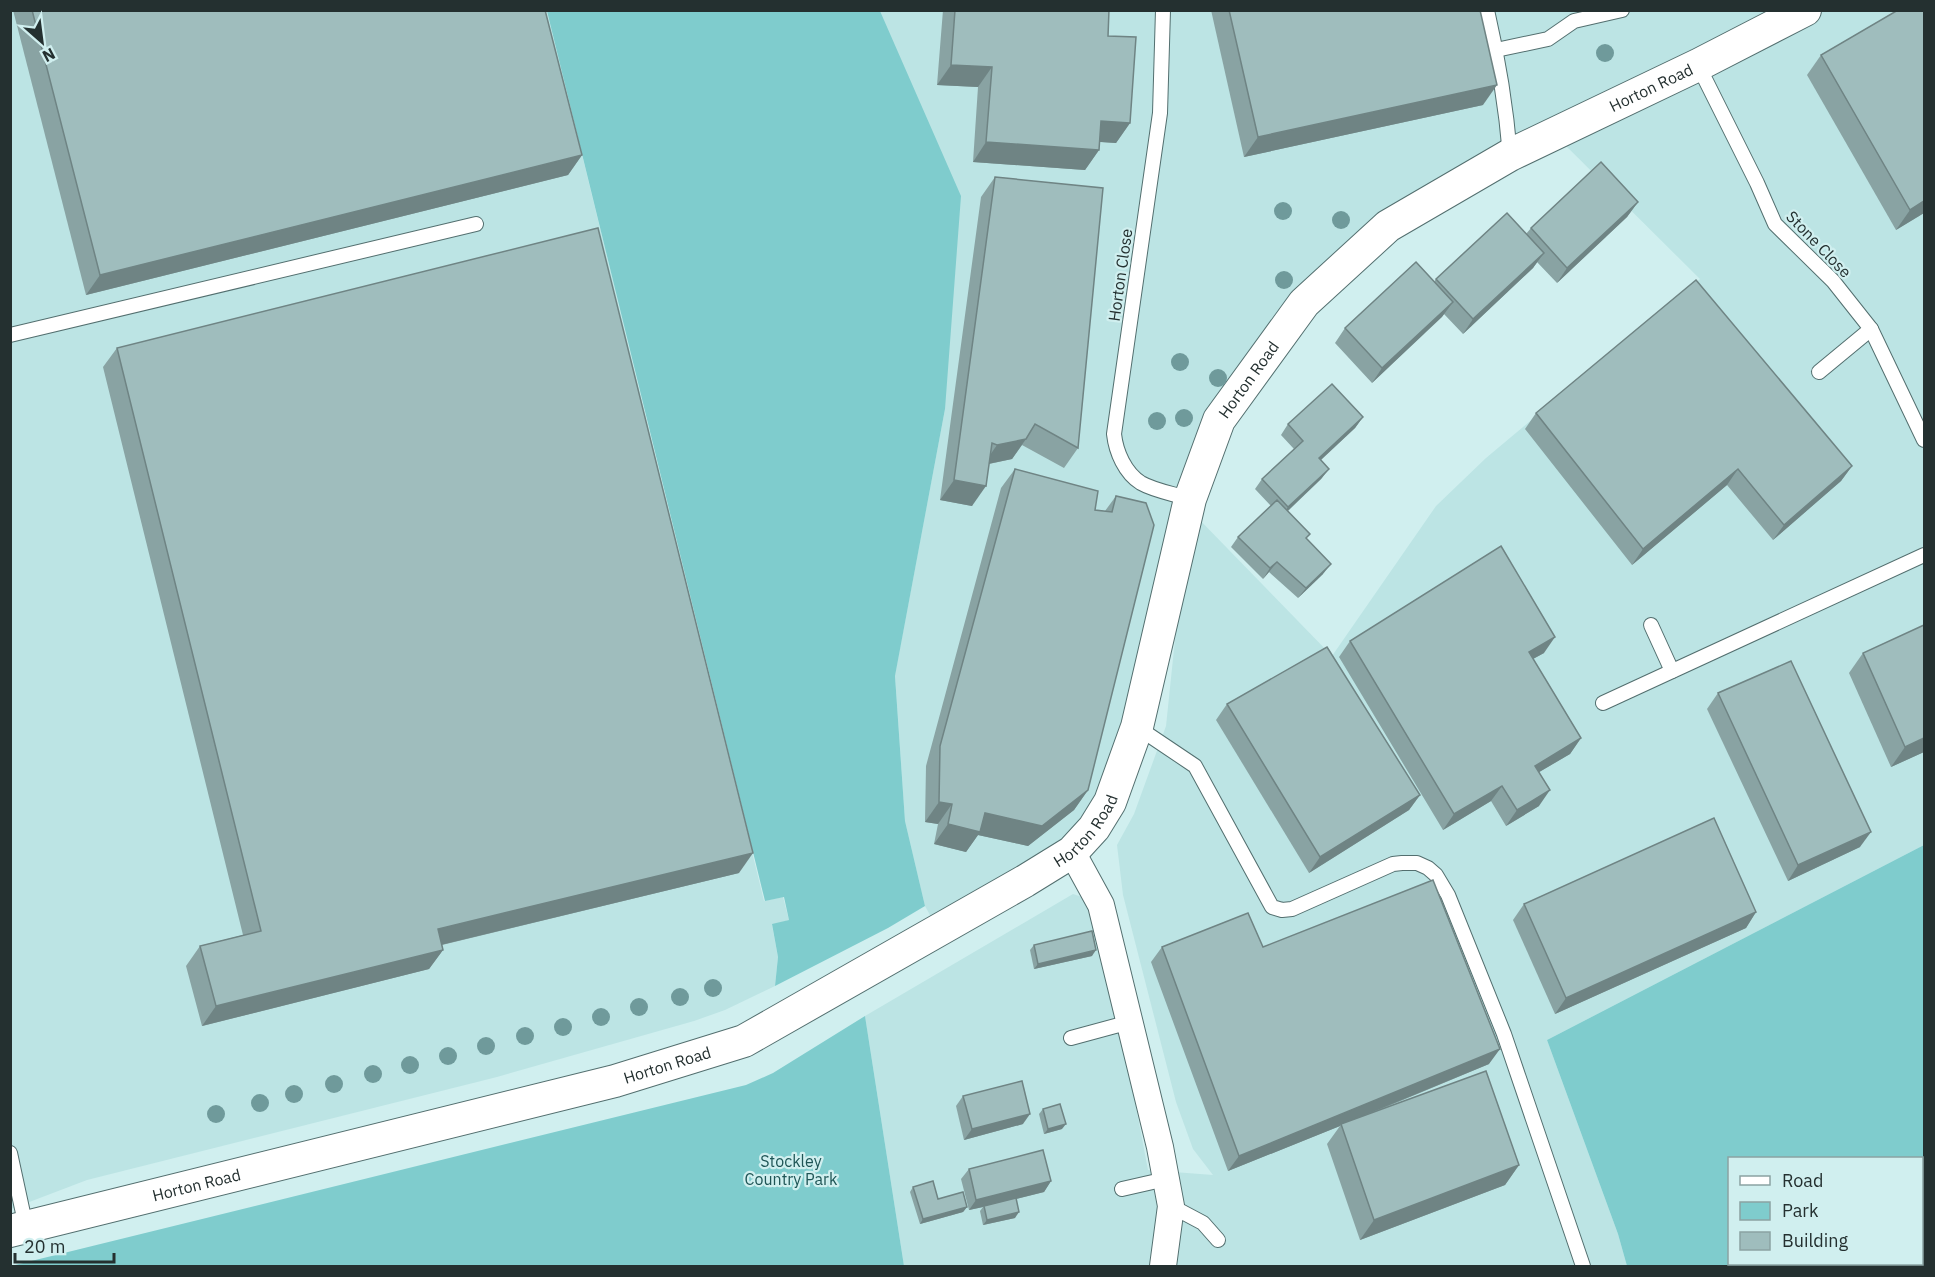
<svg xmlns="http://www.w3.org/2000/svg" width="1935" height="1277" viewBox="0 0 1935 1277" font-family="'IBM Plex Sans',sans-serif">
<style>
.built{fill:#bce4e4}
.green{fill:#7fcccd;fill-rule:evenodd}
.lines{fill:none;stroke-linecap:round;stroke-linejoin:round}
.service-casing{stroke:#536f6f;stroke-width:16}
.minor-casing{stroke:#536f6f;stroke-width:28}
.tertiary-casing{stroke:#536f6f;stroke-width:34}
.service{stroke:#fff;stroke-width:14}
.minor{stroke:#fff;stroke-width:26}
.tertiary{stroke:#fff;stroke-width:32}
.tree{fill:#6f9a9b}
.wall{fill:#89a3a3}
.shaded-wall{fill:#6f8484}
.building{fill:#9fbdbd;stroke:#6f8484;stroke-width:1.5}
.labels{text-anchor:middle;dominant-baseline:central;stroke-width:4.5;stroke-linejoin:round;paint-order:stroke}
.street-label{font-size:16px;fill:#243030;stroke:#d0efef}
.park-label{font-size:16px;fill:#1f5556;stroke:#d0efef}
</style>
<rect width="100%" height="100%" fill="#d0efef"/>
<g class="built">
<polygon points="11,11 547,11 764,901 783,897 789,920 772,925 778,957 775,986 725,1010 694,1021 497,1077 87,1180 11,1209"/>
<polygon points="880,11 1773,11 1752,19 1592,100 1387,213 1239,380 1100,802 1074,843 936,926 925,906 905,821 895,675 945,409"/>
<polygon points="1814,11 1924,11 1924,845 1547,1040 1618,1234 1627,1266 904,1266 865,1016 1073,894 1088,899 1125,1049 1148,1170 1213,1175 1193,1149 1176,1102 1123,895 1117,845 1134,814 1166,726 1185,544 1192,512 1332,656 1436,506 1486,458 1700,279 1555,135"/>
</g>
<g class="green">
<polygon points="547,11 880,11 961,196 945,409 895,676 905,821 925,906 888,928 775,986 778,957 772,924 789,920 784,897 765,901"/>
<path d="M1924 845V1266H1627L1618 1234 1547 1040ZM1922 1158V1264H1730V1158Z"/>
<polygon points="865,1016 904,1266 11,1266 746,1085 773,1073"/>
</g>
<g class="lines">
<defs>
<g id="service">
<path d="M1163 10 1160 113 1114 434C1116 452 1125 473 1141 483 1155 491 1175 494 1190 499"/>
<path d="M1487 10C1498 58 1506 106 1510 155"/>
<polyline points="1496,50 1548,39 1574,21 1622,10"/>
<polyline points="1698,65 1757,183 1775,224 1833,281 1871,329 1924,440"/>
<polyline points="10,335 476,224"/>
<polyline points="1819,372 1871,329"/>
<polyline points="1651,625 1672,671"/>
<polyline points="1603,703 1924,555"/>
<polyline points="1137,727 1195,766 1272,907 1282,910 1292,909 1393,864 1402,863 1417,863 1428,868 1436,875 1448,895 1504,1034 1583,1266"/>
<polyline points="1071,1038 1130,1022"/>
<polyline points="10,1153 26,1227"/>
<polyline points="1122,1189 1166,1179"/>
<polyline points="1171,1206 1203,1223 1218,1240"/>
</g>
<polyline id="minor" points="1072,852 1101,905 1160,1147 1171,1206 1163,1266"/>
<g id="tertiary">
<path id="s1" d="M10 1231 615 1081 744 1041 1025 881 1072 852 1094 828 1110 802 1137 727 1190 499 1219 420 1304 303 1388 226 1510 155 1698 65 1805 10"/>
</g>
</defs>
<use href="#service" class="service-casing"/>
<use href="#minor" class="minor-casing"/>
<use href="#tertiary" class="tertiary-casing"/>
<use href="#service" class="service"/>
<use href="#minor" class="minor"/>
<use href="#tertiary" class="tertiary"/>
</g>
<g class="tree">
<circle cx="1605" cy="53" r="9"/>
<circle cx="1283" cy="211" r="9"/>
<circle cx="1341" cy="220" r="9"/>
<circle cx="1284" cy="280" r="9"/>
<circle cx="1180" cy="362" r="9"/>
<circle cx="1218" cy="378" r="9"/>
<circle cx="1184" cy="418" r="9"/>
<circle cx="1157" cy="421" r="9"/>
<circle cx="713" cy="988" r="9"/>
<circle cx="680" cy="997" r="9"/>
<circle cx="639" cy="1007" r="9"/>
<circle cx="601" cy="1017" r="9"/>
<circle cx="563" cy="1027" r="9"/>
<circle cx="525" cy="1036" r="9"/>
<circle cx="486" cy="1046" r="9"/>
<circle cx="448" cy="1056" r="9"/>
<circle cx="410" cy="1065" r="9"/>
<circle cx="373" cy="1074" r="9"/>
<circle cx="334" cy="1084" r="9"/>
<circle cx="294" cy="1094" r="9"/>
<circle cx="260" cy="1103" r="9"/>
<circle cx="216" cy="1114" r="9"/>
</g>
<g class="wall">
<polygon points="13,10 545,10 582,155 568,175 86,295"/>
<polygon points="943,10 1109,10 1108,36 1130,123 1116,143 1100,142 1099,150 1085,170 973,162 978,87 937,85"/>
<polygon points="1211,10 1480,10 1483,105 1244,157"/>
<polygon points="1821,55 1924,213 1896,230 1807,75"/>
<polygon points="995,177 1078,448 1064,468 1022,445 1012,459 989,464 972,506 940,500 981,197"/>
<polygon points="1638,202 1627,217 1557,283 1537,262 1533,268 1463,334 1444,314 1372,383 1335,343 1345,328 1434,282 1436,279 1526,234 1531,228"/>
<polygon points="117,348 739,873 442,945 443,950 429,969 202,1026 186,966 200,946 243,935 103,367"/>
<polygon points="1536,413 1852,466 1841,481 1773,540 1727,485 1632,565 1525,429"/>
<polygon points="1363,417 1355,428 1321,460 1329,469 1321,479 1288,511 1307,539 1323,574 1298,598 1269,572 1263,579 1231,547 1238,537 1271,506 1255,489 1262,479 1294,449 1281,435 1288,424"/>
<polygon points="1015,469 1095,510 1105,511 1116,496 1088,790 1074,810 1028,846 978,835 966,852 934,844 938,824 925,822 926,766 1001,488"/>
<polygon points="1350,641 1544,653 1533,659 1581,738 1570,754 1539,772 1539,806 1506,826 1491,801 1443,830 1339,657"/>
<polygon points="1863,653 1924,752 1891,767 1849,673"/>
<polygon points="1718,693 1860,847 1788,881 1707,709"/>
<polygon points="1227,704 1420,795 1409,810 1309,873 1216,720"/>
<polygon points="1524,904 1756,912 1746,928 1555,1014 1513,920"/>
<polygon points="1034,945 1092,956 1034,969 1030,950"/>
<polygon points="1162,947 1263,947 1489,1064 1372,1113 1519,1165 1505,1185 1360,1240 1327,1144 1340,1126 1228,1171 1151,962"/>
<polygon points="963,1096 1023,1124 964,1140 956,1106"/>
<polygon points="1043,1109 1062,1129 1044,1134 1039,1114"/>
<polygon points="969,1169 1051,1181 1044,1192 1016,1199 1015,1218 983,1225 980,1211 983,1207 969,1210 961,1179"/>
<polygon points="913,1187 938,1199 967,1207 963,1212 920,1224 910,1192"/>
</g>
<g class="shaded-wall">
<polygon points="951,65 992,67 978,87 937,85"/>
<polygon points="1497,85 1483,105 1244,157 1258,137"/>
<polygon points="1101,121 1130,123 1116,143 1087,141"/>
<polygon points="986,142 1099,150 1085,170 973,162"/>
<polygon points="582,155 568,175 86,295 100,275"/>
<polygon points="1924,201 1924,213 1896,230 1910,210"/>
<polygon points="1638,202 1627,217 1557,283 1567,268"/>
<polygon points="1544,253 1533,268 1463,334 1473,319"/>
<polygon points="1453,302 1442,317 1372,383 1382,368"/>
<polygon points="1363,417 1355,428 1311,469 1319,458"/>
<polygon points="1026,439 1012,459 983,465 997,445"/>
<polygon points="1852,466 1841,481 1773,540 1784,525"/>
<polygon points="1329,469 1321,479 1281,517 1288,507"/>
<polygon points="1738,469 1727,485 1632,565 1643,549"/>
<polygon points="954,480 986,486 972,506 940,500"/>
<polygon points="1277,562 1269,572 1263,579 1270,568"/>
<polygon points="1331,564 1323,574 1298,598 1306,588"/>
<polygon points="1555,637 1544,653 1518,667 1529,652"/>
<polygon points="1581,738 1570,754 1524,781 1535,766"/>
<polygon points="1924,738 1924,752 1891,767 1905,747"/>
<polygon points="1502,786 1491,801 1443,830 1454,814"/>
<polygon points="1088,790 1074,810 1028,846 978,835 966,852 934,844 948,824 985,813"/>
<polygon points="1550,790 1539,806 1506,826 1517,810"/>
<polygon points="1420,795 1409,810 1309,873 1320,857"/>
<polygon points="939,802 952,804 938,824 925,822"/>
<polygon points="1871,832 1860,847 1788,881 1798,865"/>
<polygon points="753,853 739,873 424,949 438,929"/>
<polygon points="1756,912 1746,928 1555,1014 1566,998"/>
<polygon points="443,950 429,969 202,1026 216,1006"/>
<polygon points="1096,950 1092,956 1034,969 1038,964"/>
<polygon points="1500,1049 1489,1064 1341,1125 1341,1124 1340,1126 1228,1171 1239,1156"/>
<polygon points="1030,1114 1023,1124 964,1140 972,1129"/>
<polygon points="1066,1124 1062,1129 1044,1134 1048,1129"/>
<polygon points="1519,1165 1505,1185 1360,1240 1374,1220"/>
<polygon points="1051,1181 1044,1192 984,1207 984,1206 983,1207 969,1210 976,1200"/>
<polygon points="967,1207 963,1212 920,1224 923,1219"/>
<polygon points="1019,1212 1015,1218 983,1225 987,1220"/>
</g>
<g class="building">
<polygon points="32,10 545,10 582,155 100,275"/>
<polygon points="955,10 1109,10 1108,36 1136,37 1130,123 1101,121 1099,150 986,142 992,67 951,65"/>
<polygon points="1229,10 1480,10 1497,85 1258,137"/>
<polygon points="1898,10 1924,10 1924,201 1910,210 1821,55"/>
<polygon points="1601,162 1638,202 1567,268 1531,228"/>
<polygon points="995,177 1103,188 1078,448 1035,424 1026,439 997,445 992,443 986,486 954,480"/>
<polygon points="1507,213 1544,253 1473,319 1436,279"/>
<polygon points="598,228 753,853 438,929 443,950 216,1006 200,946 261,931 117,348"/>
<polygon points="1416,262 1453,302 1382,368 1345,328"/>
<polygon points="1696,280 1852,466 1784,525 1738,469 1643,549 1536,413"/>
<polygon points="1332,384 1363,417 1319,458 1329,469 1288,507 1262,479 1303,441 1288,424"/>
<polygon points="1015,469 1098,491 1095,510 1112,512 1116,496 1146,503 1154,525 1088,790 1042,826 985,813 980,832 948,824 952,804 939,802 940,746"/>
<polygon points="1277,500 1310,534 1306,538 1331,564 1306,588 1277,562 1270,568 1238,537"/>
<polygon points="1501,546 1555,637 1529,652 1581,738 1535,766 1550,790 1517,810 1502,786 1454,814 1350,641"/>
<polygon points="1924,625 1924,738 1905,747 1863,653"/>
<polygon points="1327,647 1420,795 1320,857 1227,704"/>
<polygon points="1791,661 1871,832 1798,865 1718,693"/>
<polygon points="1714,818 1756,912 1566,998 1524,904"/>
<polygon points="1433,880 1500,1049 1239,1156 1162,947 1248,913 1263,947"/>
<polygon points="1092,931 1096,950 1038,964 1034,945"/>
<polygon points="1486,1071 1519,1165 1374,1220 1341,1124"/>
<polygon points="1022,1081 1030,1114 972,1129 963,1096"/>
<polygon points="1060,1104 1066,1124 1048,1129 1043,1109"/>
<polygon points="1043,1150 1051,1181 976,1200 969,1169"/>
<polygon points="933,1181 938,1199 963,1192 967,1207 923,1219 913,1187"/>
<polygon points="1016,1198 1019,1212 987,1220 984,1206"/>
</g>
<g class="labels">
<g class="street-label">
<text stroke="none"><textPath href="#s1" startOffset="2154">Horton Road</textPath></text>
<text transform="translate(1819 244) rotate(46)">Stone Close</text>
<text transform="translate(1120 275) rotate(-82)">Horton Close</text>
<text stroke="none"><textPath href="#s1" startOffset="1648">Horton Road</textPath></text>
<text stroke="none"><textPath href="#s1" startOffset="1162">Horton Road</textPath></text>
<text stroke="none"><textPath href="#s1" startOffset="678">Horton Road</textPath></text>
<text stroke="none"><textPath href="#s1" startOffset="192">Horton Road</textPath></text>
</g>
<g class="park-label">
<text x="791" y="1161">Stockley<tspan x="791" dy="18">Country Park</tspan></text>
</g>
</g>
<rect width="1935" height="1277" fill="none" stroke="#243030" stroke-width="24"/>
<rect x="1728" y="1157" width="195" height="108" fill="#d0efef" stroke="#8ba3a3" stroke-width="1.5"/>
<rect x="1740" y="1176" width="30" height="9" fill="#ffffff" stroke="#8ba3a3" stroke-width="1.5"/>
<text x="1782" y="1187" font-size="18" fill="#243030">Road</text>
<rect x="1740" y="1202" width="30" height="18" fill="#7fcccd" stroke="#8ba3a3" stroke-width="1.5"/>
<text x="1782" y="1217" font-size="18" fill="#243030">Park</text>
<rect x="1740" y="1232" width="30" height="18" fill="#9fbdbd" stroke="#8ba3a3" stroke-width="1.5"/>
<text x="1782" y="1247" font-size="18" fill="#243030">Building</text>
<g transform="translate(42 42) rotate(152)" stroke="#d0efef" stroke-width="4.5" paint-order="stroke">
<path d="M0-4.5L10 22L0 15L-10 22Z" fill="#243030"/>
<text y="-9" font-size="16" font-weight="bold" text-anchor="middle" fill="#243030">N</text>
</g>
<path d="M15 1253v9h99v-9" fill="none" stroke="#243030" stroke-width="3"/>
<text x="24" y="1253" font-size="18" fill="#243030" stroke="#d0efef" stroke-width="4.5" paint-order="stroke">20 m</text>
</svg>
